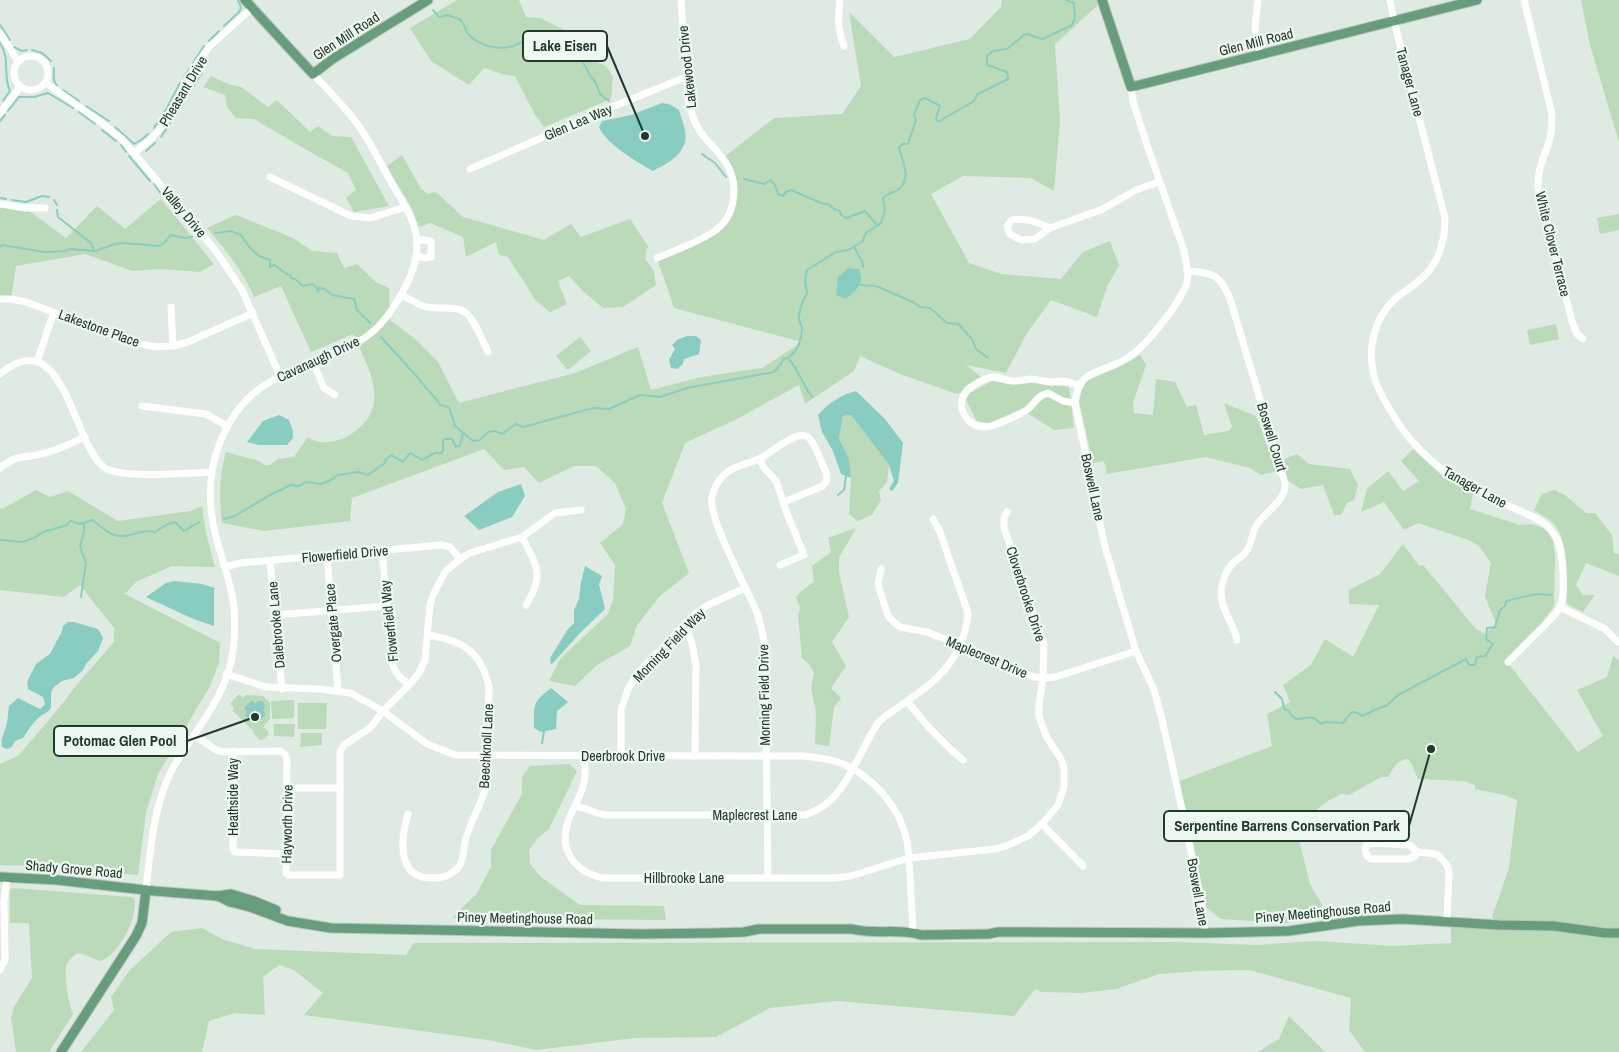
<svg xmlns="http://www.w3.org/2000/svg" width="1619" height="1052" viewBox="0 0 1619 1052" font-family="'Archivo Narrow',sans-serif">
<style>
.green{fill:#badab9}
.water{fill:#89cdc2}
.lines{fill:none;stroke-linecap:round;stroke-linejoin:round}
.stream{stroke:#89cdc2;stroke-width:2}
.major-casing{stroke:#bcc4bf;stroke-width:11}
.minor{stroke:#fff;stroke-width:7}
.major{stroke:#669d7d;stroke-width:9}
.labels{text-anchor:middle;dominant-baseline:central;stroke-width:4.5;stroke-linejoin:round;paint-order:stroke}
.street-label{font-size:14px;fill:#21392b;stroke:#eff7f1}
.leader{fill:none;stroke:#21392b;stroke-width:2}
.callout-dot{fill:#21392b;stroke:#eff7f1;stroke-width:2}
.callout{fill:#eff7f1;stroke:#21392b;stroke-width:2}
.callout-label{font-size:15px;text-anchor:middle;font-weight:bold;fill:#21392b}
</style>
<rect width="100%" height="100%" fill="#dfeae2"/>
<g class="green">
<polygon points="457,0 519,0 526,17 540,18 577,36 589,59 606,66 613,77 611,99 544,127 535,115 515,76 502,74 484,68 469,85 431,61 410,28"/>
<path d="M1002 0H1097V6L1055 44 1060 121 1054 191 1031 178 963 176 931 194 969 263 1001 274 1061 279 1083 252 1110 241 1119 265 1107 287 1097 317 1051 300 1027 333 1006 373 966 365 981 377 966 386 961 393 957 394 900 374 860 356 854 371 805 404 799 385 739 418 685 443 662 503 689 573 660 596 637 625 630 646 597 665 575 686 549 681 560 659 608 614 613 600 615 565 600 543 623 524 626 509 615 483 596 466H574L539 483 524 467 504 470 484 449 352 498 350 521 264 531 222 523C219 499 219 475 226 452L259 461 264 465H270L278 459 294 457 308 437C320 445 331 443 344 438 351 435 355 431 360 427 390 401 366 363 353 334L311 352 281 286 254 297C243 271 225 249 207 228L236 215 293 238 312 251 337 253 344 268 357 264 377 283 389 288 390 320 414 338 438 362 459 403 575 373 638 347 651 390 701 377 762 368 802 342 674 308 657 258 721 226 735 193 723 158 774 118 842 114 861 86 849 12 894 57 970 39 1001 7Z"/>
<polygon points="1581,0 1619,0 1619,142 1590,45"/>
<polygon points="211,76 228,84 241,87 268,107 277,100 310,132 318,126 332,136 351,137 389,206 354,212 346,198 356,190 348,173 312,153 254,119 236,118 227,107 225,95 203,87"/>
<path d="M402 155 421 189 428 194 436 192 463 217 544 240 571 224 581 237 630 219 648 246C642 264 648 259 654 272 655 276 655 281 656 285L623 307 603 308 584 292 569 276 558 281 567 304 550 312 536 301 508 257 499 255 496 242 466 257 463 237 430 223 419 227 412 209 387 166Z"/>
<polygon points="161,199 214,264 200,272 160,269 133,271 85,254 16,266 11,299 0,299 0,204 25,208 66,238 97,206 125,229"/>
<polygon points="1619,214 1619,230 1600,234 1597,218"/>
<polygon points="1556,324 1559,339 1530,345 1527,330"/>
<polygon points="580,337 591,351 568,370 556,356"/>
<polygon points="1140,355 1146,365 1133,403 1134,413 1153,415 1156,379 1175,382 1187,407 1196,405 1204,435 1228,431 1232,427 1224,403 1256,416 1277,471 1261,475 1250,468 1206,457 1107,474 1104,461 1093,463 1079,401 1082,390 1087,381 1121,366"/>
<polygon points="992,381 1009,384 1027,382 1069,387 1074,428 1054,430 1021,409 989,423 977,421 966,400 970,393"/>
<polygon points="851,415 889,465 887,482 879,491 881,500 872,515 857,521 849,514 851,478 849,459 839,438 843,416"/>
<path d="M1413 449 1440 474 1473 494 1470 509 1520 525 1532 524 1543 528 1548 532 1553 541 1555 556 1554 606 1541 624 1507 662 1578 752 1603 736 1577 690 1607 677 1613 656 1619 661V1052H1365L1349 1030 1351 998 1249 970 1199 971 1159 974 1116 989 1082 993 1042 992 1035 989 1014 1016 837 1001 770 1008 716 1037 635 1038 537 1050 488 1040 304 1015 323 993 294 970 279 965 263 977 265 1015 235 1013 209 1021 202 1052H81L114 1010 111 997 129 971 171 932 202 928 222 939 255 949 406 955 414 943 1175 942 1257 945 1316 941 1392 946 1451 943V921L1498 925 1492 917 1509 868 1517 800 1504 795 1475 789V785L1463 781 1418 779 1411 763 1408 759C1397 759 1393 769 1388 777H1381L1349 795 1341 794 1328 801 1302 820 1298 836 1310 884 1322 904 1317 916 1286 923 1221 919 1202 904 1177 782 1272 746 1267 714 1290 702 1283 685 1311 665 1325 639 1353 657 1379 605 1349 604V590L1380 574 1403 544 1419 566 1423 565 1476 629 1485 634 1496 624 1485 596 1491 563 1479 546 1469 540 1418 523 1404 530 1384 502 1361 512 1367 489 1388 471 1403 491 1419 481 1401 461Z"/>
<polygon points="1297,454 1309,464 1350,469 1358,485 1354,500 1347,503 1341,515 1334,515 1323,485 1301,489 1287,480 1284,459"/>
<polygon points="36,490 50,497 68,491 118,521 191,511 202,506 206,533 215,567 172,566 136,582 125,594 220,643 219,662 210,686 158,774 146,812 138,875 32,866 0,865 0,764 18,756 59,708 79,682 114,642 114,628 80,585 64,597 0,590 0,507 2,509"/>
<path d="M1554 490 1565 495 1586 513H1595L1612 535 1614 553 1619 554V576L1586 563 1576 585 1583 595H1595L1583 612 1567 604C1567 582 1570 540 1553 523 1548 518 1540 514 1534 510L1542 494Z"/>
<polygon points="856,528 839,558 839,572 849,617 832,642 846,666 831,688 841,698 834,707 829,746 815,744 816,712 811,688 814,673 808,663 802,658 798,615 800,608 796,596 814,581 812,566 831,552 828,538"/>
<polygon points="239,694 243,698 246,695 263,696 270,703 270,719 263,727 268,731 268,735 264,739 260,740 253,733 254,732 233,711 234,707 230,704"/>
<polygon points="294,700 294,718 272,719 271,701"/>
<polygon points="298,703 327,703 326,729 298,729"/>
<polygon points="274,724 295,724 294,737 274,736"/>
<polygon points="301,733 322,733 322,745 300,747"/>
<polygon points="569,764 577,771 549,829 537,839 529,850 530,864 541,877 580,905 664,906 666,920 452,918 477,893 491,867 491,850 522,794 522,777 530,766"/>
<path d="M13 888 130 897 134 898C140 915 117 958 100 961L83 954 79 953C74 955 69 959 67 964 63 971 69 1007 73 1014L49 1052H16L11 1017 14 1007 32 978 29 923H10V892L11 889Z"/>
<polygon points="1289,1016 1325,1052 1258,1052 1279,1039"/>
</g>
<g class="water">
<path d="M662 103 669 104 679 110C681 119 688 132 685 142 681 157 666 164 653 171 637 162 606 144 599 127L602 121 631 115Z"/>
<path d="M848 268 859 269C865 286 857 288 846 299L836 295 838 277Z"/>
<polygon points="687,336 696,336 701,340 699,354 684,359 683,364 677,369 671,368 669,360 675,349 672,345 677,340"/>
<path d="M856 391 885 419 903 443 898 483 892 491 889 489 894 481 889 465 851 415 843 416 839 438 849 459 851 478 841 474 833 451 822 432 818 415C827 404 842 394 856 391Z"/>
<polygon points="279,415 289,420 293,431 293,438 287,445 259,445 247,442 263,421"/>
<polygon points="521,484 525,496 512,517 479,530 464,516 498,492"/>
<polygon points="585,566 602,576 599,584 605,609 581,632 551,665 550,658 568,629 574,623 574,610 579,599 581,582"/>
<polygon points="174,581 202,584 215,588 214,591 214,626 191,618 146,597 166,583"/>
<path d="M68 622H74L98 629 103 638 98 651 86 664 83 670 74 678 62 681 53 688 51 693V708C48 712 46 713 42 715 34 720 28 731 23 738L15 741 12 747 7 749 2 747C0 738 4 735 6 727 8 721 8 712 9 706L18 698 40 709 45 704 43 697 28 689 27 682 36 664 50 654 62 631 63 626Z"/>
<path d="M551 688 568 702 557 711 556 729 541 732 534 728C534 705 532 703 551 688Z"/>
<polygon points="252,700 255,704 258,701 262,701 265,705 263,711 266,714 258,723 254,719 251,721 245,715 247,712 244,708"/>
</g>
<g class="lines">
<g class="stream">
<path d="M433 10 439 17 448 15 461 20C464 25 467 34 471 37 487 50 510 52 526 39L538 41 557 50 570 52 579 55 591 77 596 83 600 94 609 101"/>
<polyline points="0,25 10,40"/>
<polyline points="224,26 239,12 241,8 238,0"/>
<polyline points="209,41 219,31"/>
<path d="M0 43C11 60 2 73 10 91L3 101"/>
<polyline points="14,47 22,51 27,50"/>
<polyline points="32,50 42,53 51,61"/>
<path d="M54 68C54 74 52 81 57 85"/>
<polyline points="184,77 204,46"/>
<polyline points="194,85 202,73"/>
<polyline points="63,90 79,101"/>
<polyline points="86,106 109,121"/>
<polyline points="180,108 189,91"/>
<polyline points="8,111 19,97 34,97 48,93 73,108"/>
<polyline points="79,112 95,124"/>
<polyline points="0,121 5,115"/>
<polyline points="115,127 134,144 141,140 148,134"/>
<polyline points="154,128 167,108 180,83"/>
<polyline points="102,130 116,141"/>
<polyline points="161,137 177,113"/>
<polyline points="121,145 126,152"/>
<polyline points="146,151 155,143"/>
<polyline points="702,154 715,163 726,177"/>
<polyline points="129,156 150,181"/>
<polyline points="744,179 764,184 771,180 775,185 778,194 783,196 786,192 791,190 821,203 830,205 834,209 840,211 841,215 846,218 865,211 877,225"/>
<polyline points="154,184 161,194"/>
<polyline points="0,198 6,199"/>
<polyline points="12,200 26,202 42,196 49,197"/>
<polyline points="54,200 57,205"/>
<polyline points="57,210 58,217 91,243 94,250"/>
<path d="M216 233 231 231 241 235 249 247 259 256 270 260V267L274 265C280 268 283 273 290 275L291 278 295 279 303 286 312 284 316 287 318 292 319 288 325 289 332 295 354 299 357 310 370 323"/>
<polyline points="0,247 2,245 45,252 65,251 70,249 95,251 115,244 124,243 159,246 164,243 171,235 184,238 192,237"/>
<polyline points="854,247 862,261 863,267"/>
<polyline points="861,285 876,286 913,302 920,307 930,308 947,323 958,324 972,339 976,349 988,358"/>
<path d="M381 337 420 380C426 390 435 395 440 405L449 407 455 426 473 441 480 440 488 432 495 431 502 434 516 424 523 427 593 408 609 409 640 395 660 397 687 388 774 372 781 364 783 359C796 357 802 340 802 328 801 324 798 321 799 316 800 309 802 300 807 294L805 279 807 270 836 252 848 250 862 242 866 233 881 223 885 210 883 198C888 192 896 193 900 188 912 176 901 159 899 147L903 144H908L916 120 914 115 920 100 925 98 940 106 936 118 938 122 974 101 978 94 1008 79 1007 72 987 65V56L993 51 1007 49 1024 35 1027 34 1043 39 1072 25 1075 18 1074 3 1066 0"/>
<path d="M789 359C799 371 803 385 812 397"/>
<polyline points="838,495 844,490 846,476"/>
<polyline points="224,519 235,516 268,496 291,485 299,486 306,482 321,484 331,480 338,475 358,472 368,475 385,463 386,459 391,455 403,462 410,453 422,460 435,453 441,453 443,451 443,441 445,439 452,439 456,447 460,445 463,433"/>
<path d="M0 540 22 542 34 538 43 532 67 525 70 521 80 524 92 520C98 524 105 531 112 534 125 541 141 528 155 532L166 525 175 522 184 531 199 522"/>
<polyline points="81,597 86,563 80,547 84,532 84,524"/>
<path d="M1275 692 1282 699 1284 709 1289 711C1297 726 1304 715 1314 718 1315 719 1320 723 1321 724L1325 722 1343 723 1352 712 1358 713 1362 716 1379 708 1386 706 1398 695 1466 659 1469 665H1475L1477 657 1485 656 1493 644 1486 639 1487 628 1495 627 1500 610 1505 606 1506 601 1536 594 1551 595"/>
<polyline points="542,743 544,731"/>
</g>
<defs>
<g id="major">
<polyline points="245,0 313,74 334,58 428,0"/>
<polyline points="1102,0 1131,87 1477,0"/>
<polyline points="0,877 57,880 154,891 218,896 231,894 254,901 276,910"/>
<path d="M218 896 230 902 250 907 288 921 331 928 640 934 714 933 744 932 759 929H852C874 935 899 928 921 935L989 934 998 932 1205 933 1289 931 1358 921 1403 919 1498 925 1554 926 1605 933H1619"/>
<polyline points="61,1052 136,936 142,923 146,890"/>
</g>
</defs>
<use href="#major" class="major-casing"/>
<g class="minor">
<path d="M840 0C838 20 837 27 844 46"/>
<polyline points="1258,0 1255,27 1260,55"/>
<path d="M1390 0 1394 21 1445 218C1445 237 1442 253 1431 268 1422 281 1409 288 1397 297 1374 317 1367 348 1374 376 1377 388 1384 400 1390 410 1415 454 1450 479 1495 500 1508 506 1539 517 1548 527 1551 530 1555 535 1557 539 1563 552 1566 594 1560 607 1557 614 1548 621 1543 627 1531 638 1520 650 1508 662"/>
<path d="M1524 0 1552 114C1552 122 1552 130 1550 138 1545 156 1537 168 1538 188L1572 321 1577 334 1583 339"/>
<polyline points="0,33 18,61"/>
<circle cx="31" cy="73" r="17"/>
<polyline points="46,83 102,123 122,139 216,251 242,290 280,376"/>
<path d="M1131 87 1133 101 1146 142 1184 251C1186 261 1189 272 1187 282 1182 301 1146 346 1129 357 1105 374 1078 366 1075 403L1105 547 1136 651 1154 690 1161 715 1186 827 1202 904 1205 933"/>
<polyline points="0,113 20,87"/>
<polyline points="134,153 150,140 163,125 194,68 209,47 252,8"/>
<polyline points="470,169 612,107 686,77"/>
<polyline points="270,177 351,216 370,218 406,207"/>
<polyline points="0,204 25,208 45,208"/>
<path d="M1050 228C1038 223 1025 217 1012 220L1007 226 1010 234 1015 237 1022 240 1035 239 1050 228 1103 209 1136 190 1159 182"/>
<polyline points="416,256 425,258 431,257 431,241 417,239"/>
<path d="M657 258C673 251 699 242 713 232 737 217 740 182 724 160 718 151 709 143 702 134 694 124 691 111 688 98L681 0"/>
<path d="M1187 271C1214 272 1222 276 1231 302L1285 483C1286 503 1264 511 1256 526 1251 534 1252 545 1246 552 1244 556 1238 558 1234 562 1227 568 1221 583 1221 593 1221 610 1234 624 1237 640"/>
<path d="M401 295C408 298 415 303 423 306 436 311 454 304 466 313 476 322 482 340 488 352"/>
<polyline points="0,299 11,299 26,302 135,343 157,347 173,346 188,342 253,313"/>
<polyline points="171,307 173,346"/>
<polyline points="37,362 54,312"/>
<polyline points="313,362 324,388 335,395"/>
<path d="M0 374C65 320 72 445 105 468 123 479 188 473 212 472"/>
<path d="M1075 403 1063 401 1048 393C1038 395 1035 403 1028 409 1020 415 995 426 986 427 964 428 952 400 971 387 977 382 988 377 995 377 1002 378 1008 381 1014 381 1019 381 1024 380 1030 379 1036 379 1042 381 1049 382 1054 382 1059 381 1064 381 1069 382 1074 384 1079 385"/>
<polyline points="142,406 206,414 227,426"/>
<polyline points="759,459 765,469 776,481 786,511 804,555 780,565"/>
<path d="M0 468C18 453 25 459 45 453 58 450 72 443 85 437"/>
<path d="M522 537C537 567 545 574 526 605"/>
<path d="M382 550 392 663C396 674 400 679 410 684"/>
<polyline points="327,556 338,691"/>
<polyline points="270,561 282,689"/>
<polyline points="225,567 240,563 442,545 450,547 460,559"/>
<polyline points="881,569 878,584 888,616 895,623 900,627 927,632 960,645 1034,677 1043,678 1055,677 1136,651"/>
<polyline points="1560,607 1605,629 1618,642"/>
<polyline points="275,615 386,606"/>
<polyline points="681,628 689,635 692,643 696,665 695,756"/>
<path d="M226 674 266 687 320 689 350 693 383 711 427 744 455 755 802 756C816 757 830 759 843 764 874 777 900 808 907 841 909 852 909 864 910 875 911 894 912 913 913 932"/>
<path d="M907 701C924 723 941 742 963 760"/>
<polyline points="194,735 216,750 222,752 280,751 285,754 287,759 286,873 288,875 340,875 340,752 344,745 370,728 383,711 410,684 419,673 425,660 430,604 433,595 445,572 460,559 470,553 522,537 555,513 581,510"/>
<polyline points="233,751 233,849 235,852 286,854"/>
<path d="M584 755C585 764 586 773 584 782 581 799 569 812 566 829 561 855 579 873 603 878H834L851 876 909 858 995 849 1006 846 1028 836 1042 824 1058 805 1064 787V768L1061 759 1046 736 1039 716V705L1043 678 1044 644 1004 528V518L1007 512"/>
<polyline points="621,755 621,710 628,689 638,673 695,614 708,605 745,588"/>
<polyline points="287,788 340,788"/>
<path d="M576 806 604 815H805C846 803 856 755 878 723L884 717C915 695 949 677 962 640 965 631 968 623 968 613L940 532 933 519"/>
<path d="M408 814C401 837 396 878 431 878 440 878 448 877 456 870 464 863 463 851 465 842 469 822 483 805 486 784L489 687C481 651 463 641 428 635"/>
<polyline points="1042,824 1083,866"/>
<polyline points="1417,852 1415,856 1408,859 1371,859 1367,856 1365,850 1366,846 1372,843 1410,845 1417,852 1437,854 1447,865 1449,872 1447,921"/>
<path d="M768 878 765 646C763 635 761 624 757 613 747 588 708 519 712 497 714 488 718 480 725 474 735 465 748 464 759 459 770 454 793 432 806 436 814 438 823 467 827 475L826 482 823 486 784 502"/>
<path d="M146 890C150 852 153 811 169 776 175 762 184 750 192 738 210 712 229 684 233 651 235 637 235 622 234 607 231 583 222 560 216 537 208 507 208 474 219 445 247 371 299 375 358 342 376 332 387 318 398 300 408 284 417 265 417 246 417 222 404 204 392 184 380 163 370 140 355 121 342 104 327 89 313 74"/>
<polyline points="0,970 5,960 4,901 7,877"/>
</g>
<use href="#major" class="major"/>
</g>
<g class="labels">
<g class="street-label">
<text transform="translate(346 36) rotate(-33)">Glen Mill Road</text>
<text transform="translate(1256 42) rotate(-14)">Glen Mill Road</text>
<text transform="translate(687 67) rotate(-96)">Lakewood Drive</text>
<text transform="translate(1410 82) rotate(75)">Tanager Lane</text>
<text transform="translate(183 91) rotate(-59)">Pheasant Drive</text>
<text transform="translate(578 122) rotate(-23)">Glen Lea Way</text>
<text transform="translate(184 212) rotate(50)">Valley Drive</text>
<text transform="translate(1553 244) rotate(76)">White Clover Terrace</text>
<text transform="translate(99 328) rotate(20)">Lakestone Place</text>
<text transform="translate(318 359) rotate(-25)">Cavanaugh Drive</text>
<text transform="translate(1272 437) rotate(73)">Boswell Court</text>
<text transform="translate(1093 487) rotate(78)">Boswell Lane</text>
<text transform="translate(1475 487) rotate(29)">Tanager Lane</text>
<text transform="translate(345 554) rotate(-5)">Flowerfield Drive</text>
<text transform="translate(1026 594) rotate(72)">Cloverbrooke Drive</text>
<text transform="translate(389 621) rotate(-96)">Flowerfield Way</text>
<text transform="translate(333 623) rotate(-95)">Overgate Place</text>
<text transform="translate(276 625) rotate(-95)">Dalebrooke Lane</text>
<text transform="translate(669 645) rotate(-46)">Morning Field Way</text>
<text transform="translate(987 657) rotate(23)">Maplecrest Drive</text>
<text transform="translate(764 695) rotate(-91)">Morning Field Drive</text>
<text transform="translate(486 746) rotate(-87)">Beechknoll Lane</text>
<text x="623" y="756">Deerbrook Drive</text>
<text transform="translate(233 797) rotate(-90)">Heathside Way</text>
<text x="755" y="815">Maplecrest Lane</text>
<text transform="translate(287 824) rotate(-89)">Hayworth Drive</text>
<text transform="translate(74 869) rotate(5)">Shady Grove Road</text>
<text x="684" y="878">Hillbrooke Lane</text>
<text transform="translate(1198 892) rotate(80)">Boswell Lane</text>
<text transform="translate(1323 912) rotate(-5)">Piney Meetinghouse Road</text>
<text transform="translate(525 918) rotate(1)">Piney Meetinghouse Road</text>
</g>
</g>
<path class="leader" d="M645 136L607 46M255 717L187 741M1431 749L1409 826"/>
<g class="callout-dot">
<circle cx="645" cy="136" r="5"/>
<circle cx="255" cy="717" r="5"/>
<circle cx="1431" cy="749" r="5"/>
</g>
<g class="callout">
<rect x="523" y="31" width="84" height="30" rx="5"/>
<rect x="54" y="726" width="133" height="30" rx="5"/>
<rect x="1164" y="811" width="245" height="30" rx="5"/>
</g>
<g class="callout-label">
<text x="565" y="51">Lake Eisen</text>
<text x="120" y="746">Potomac Glen Pool</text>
<text x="1287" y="831">Serpentine Barrens Conservation Park</text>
</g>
</svg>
